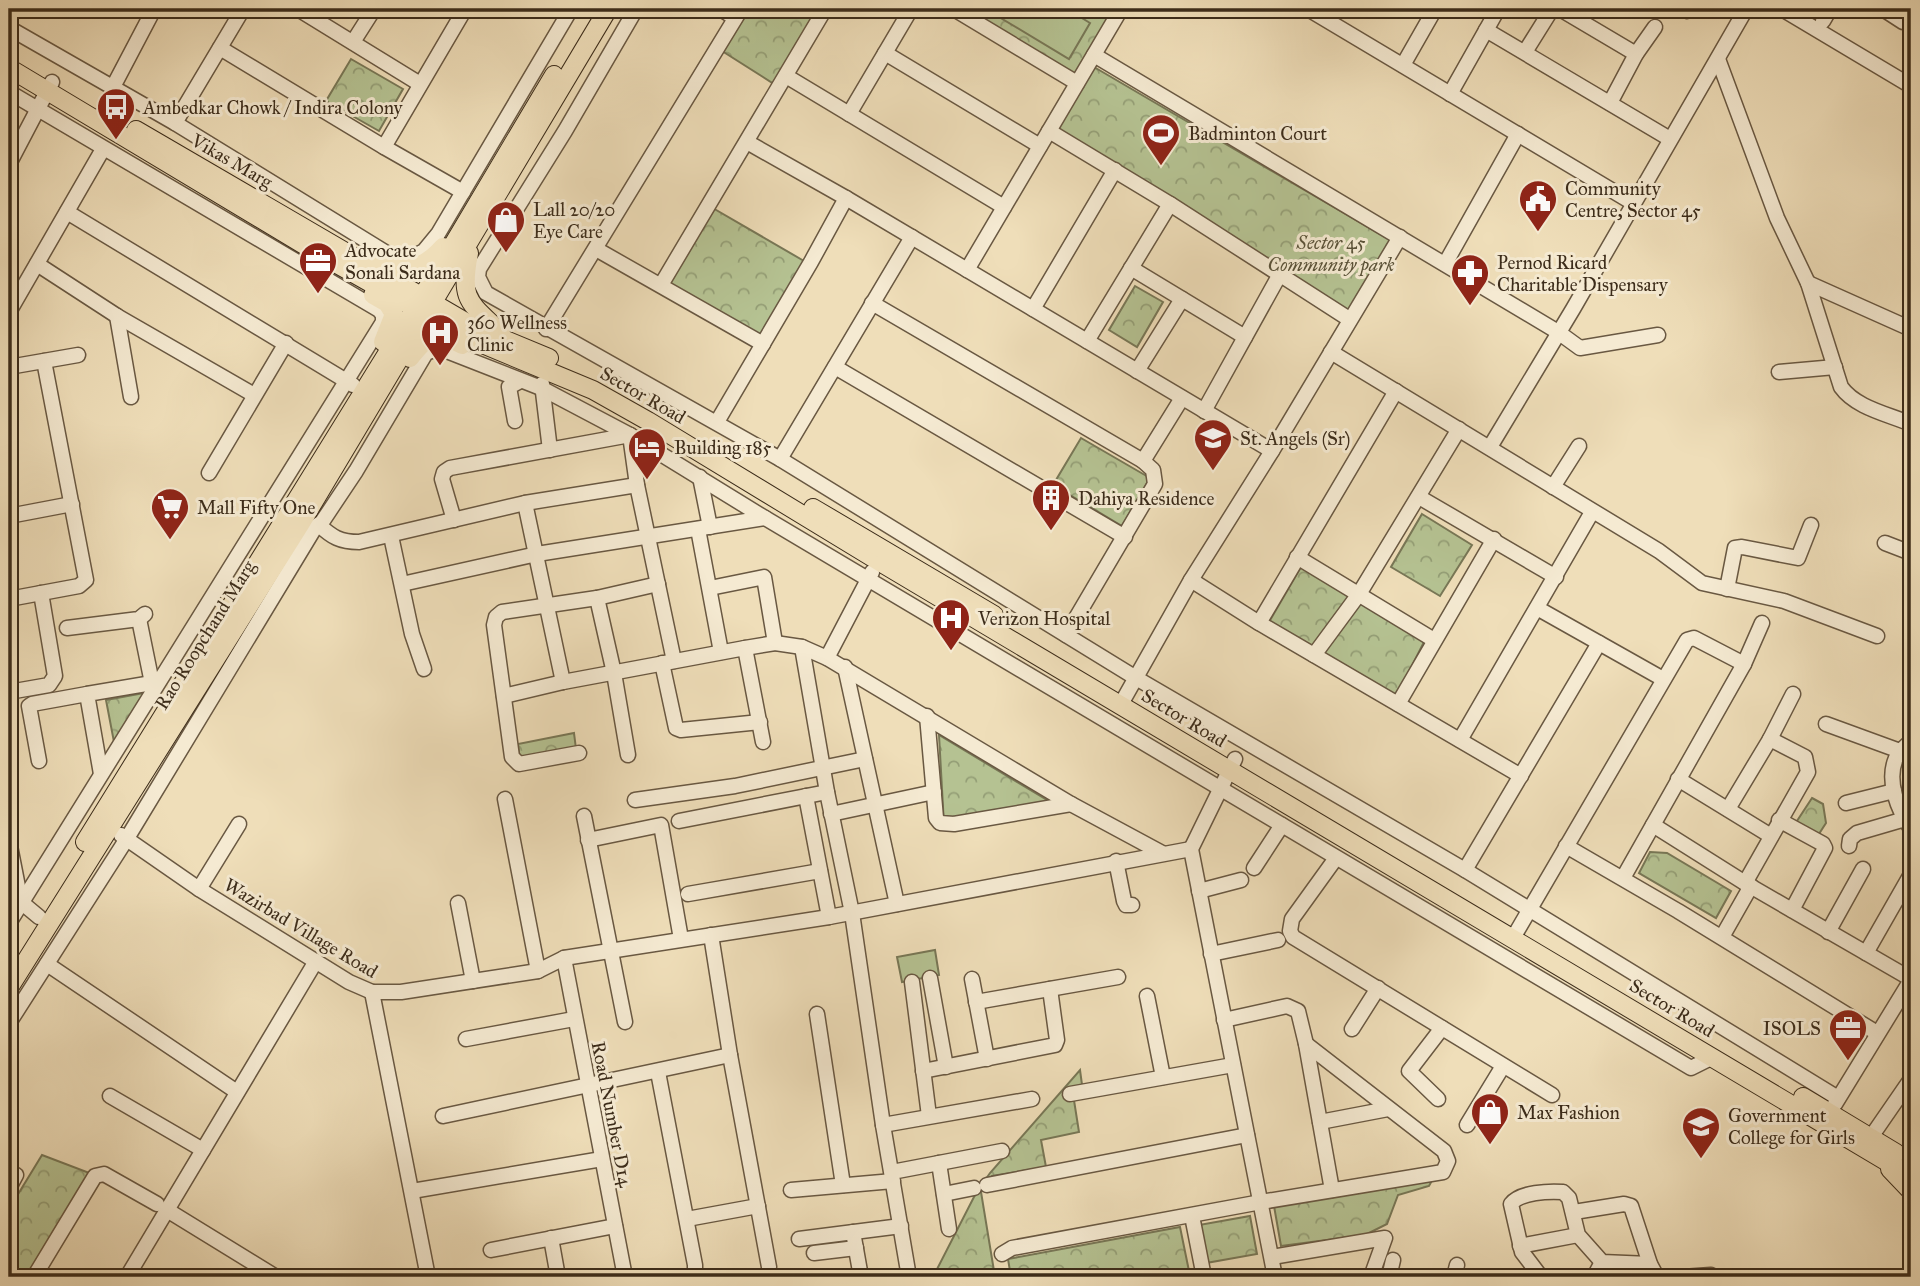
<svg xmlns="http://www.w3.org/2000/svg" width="1920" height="1286" viewBox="0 0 1920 1286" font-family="'IM FELL Great Primer',serif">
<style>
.park{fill:url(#park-crowns);stroke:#787756;stroke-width:2}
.garden{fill:#b5c292;stroke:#787756;stroke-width:2}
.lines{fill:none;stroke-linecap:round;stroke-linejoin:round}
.minor-casing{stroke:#695842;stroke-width:17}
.major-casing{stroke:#3c2c1a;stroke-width:20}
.minor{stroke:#f5ead2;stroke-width:14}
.major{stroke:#efdeb9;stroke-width:18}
.labels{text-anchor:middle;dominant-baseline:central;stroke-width:6;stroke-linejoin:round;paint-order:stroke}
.poi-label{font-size:19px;fill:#3c2c1a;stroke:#f5ead2;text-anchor:start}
.street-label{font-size:19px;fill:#3c2c1a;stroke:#f5ead2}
.park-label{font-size:19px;font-style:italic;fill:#5a5238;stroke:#f5ead2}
</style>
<defs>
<pattern id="park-crowns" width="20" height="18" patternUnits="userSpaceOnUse" patternTransform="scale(1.75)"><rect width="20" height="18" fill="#b5c292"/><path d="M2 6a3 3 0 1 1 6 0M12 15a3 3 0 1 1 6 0" fill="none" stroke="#949e76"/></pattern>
</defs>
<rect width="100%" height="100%" fill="#efdeb9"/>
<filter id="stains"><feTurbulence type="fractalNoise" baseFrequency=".00286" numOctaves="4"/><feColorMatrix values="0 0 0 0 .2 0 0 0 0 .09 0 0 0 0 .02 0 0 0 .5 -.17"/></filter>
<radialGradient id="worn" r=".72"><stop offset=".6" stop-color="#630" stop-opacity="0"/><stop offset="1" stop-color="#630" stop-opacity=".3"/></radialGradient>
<g class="park">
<polygon points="746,9 819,9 774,84 722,51"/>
<polygon points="964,9 1115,9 1078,81"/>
<polygon points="351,59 403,89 379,131 326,101"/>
<polygon points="1094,67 1390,240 1348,312 1056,128"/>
<polygon points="711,207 804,261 761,337 668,283"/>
<polygon points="1135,286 1163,302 1137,347 1109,330"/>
<polygon points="1081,438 1150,478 1122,526 1053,485"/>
<polygon points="1422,514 1472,545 1440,596 1391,567"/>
<polygon points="1301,567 1424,642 1396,697 1269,622"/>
<polygon points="144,693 114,742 106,700"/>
<polygon points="574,733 576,749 520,760 518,744"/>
<polygon points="939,735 1052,803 944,825"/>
<polygon points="1812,798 1823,804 1826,823 1815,840 1795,824"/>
<polygon points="1650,852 1667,853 1731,891 1716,918 1639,873"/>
<polygon points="1080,1070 1083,1092 1073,1094 1079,1132 1041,1140 1046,1167 992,1176 981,1192 995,1277 933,1277 976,1193 990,1173"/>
<polygon points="42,1155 92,1174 30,1277 9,1277 9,1209"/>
<polygon points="1435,1175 1429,1186 1398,1195 1387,1224 1365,1235 1281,1246 1274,1206"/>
<polygon points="1250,1216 1257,1254 1206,1263 1199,1225"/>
<polygon points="1180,1227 1189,1271 1157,1277 1011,1277 1008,1259"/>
</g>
<g class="garden">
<polygon points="998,9 1067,9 1090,23 1069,59 994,14"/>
<polygon points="935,950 939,975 902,982 897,957"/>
</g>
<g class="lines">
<defs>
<g id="minor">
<polyline points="298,9 420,84"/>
<polyline points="636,9 565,131 479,269 478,277 486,293 780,459 1136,678 1465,870 1838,1098"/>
<polyline points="721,9 735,18"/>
<polyline points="954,9 1077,83"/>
<polyline points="1308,9 1633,203"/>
<polyline points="1560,9 1636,54"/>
<polyline points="1782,9 1911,86"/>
<polyline points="1883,9 1903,22 1906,22 1911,16"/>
<polyline points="1687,11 1690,9"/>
<polyline points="1823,21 1830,9"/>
<polyline points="9,28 175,123 388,254 399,257 414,256 424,251 438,234 571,9"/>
<polyline points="1486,30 1670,139"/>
<polyline points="353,42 374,9"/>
<polyline points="220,48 384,147 463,192"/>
<polyline points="1525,52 1550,12 1556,9"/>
<polyline points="885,53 1040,146"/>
<polyline points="1094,55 1558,332 1580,348 1658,335"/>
<path d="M1718 59 1777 218 1808 283 1841 387C1856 408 1888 414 1911 424"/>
<polyline points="1403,65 1435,9"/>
<polyline points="786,76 1004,207"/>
<polyline points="113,87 154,9"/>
<polyline points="9,92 379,310 383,315 383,322 9,923"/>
<polyline points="1450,94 1498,9"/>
<polyline points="1610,103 1636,54 1655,27"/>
<polyline points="849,114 911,9"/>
<polyline points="175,123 243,9"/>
<polyline points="1049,131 1170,204 1349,319"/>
<polyline points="747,142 846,198 1272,451"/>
<polyline points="384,147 465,9"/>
<polyline points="9,164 52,82"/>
<polyline points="67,212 353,385"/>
<polyline points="596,249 763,344"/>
<polyline points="37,264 117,316 254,395"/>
<polyline points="1445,264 1518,134"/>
<polyline points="1131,268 1245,337"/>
<polyline points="967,270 1121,9"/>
<polyline points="1808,283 1911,329"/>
<polyline points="661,285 825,9"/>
<polyline points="872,303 1143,461"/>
<polyline points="1033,309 1115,170"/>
<polyline points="9,312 103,149"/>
<polyline points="117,316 131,397"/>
<polyline points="546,329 741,9"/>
<polyline points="1087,341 1170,204"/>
<polyline points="1331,352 1659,551 1702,583 1784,601 1877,636"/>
<polyline points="9,367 78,355"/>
<polyline points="835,367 1125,537"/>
<polyline points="1137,371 1182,299"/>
<polyline points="1779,372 1835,367"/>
<polyline points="542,384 550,450"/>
<polyline points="1204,411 1280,274"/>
<polyline points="515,421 509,387 520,381"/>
<polyline points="717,422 811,262 846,198"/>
<polyline points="630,435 637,485 674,661"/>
<polyline points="1490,447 1573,309 1746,9"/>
<polyline points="780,459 912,237"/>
<polyline points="209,473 286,343"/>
<polyline points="700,477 710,527"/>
<polyline points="1553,487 1579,446"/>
<polyline points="1419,497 1556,577"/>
<polyline points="525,503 563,682"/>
<polyline points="9,516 72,504"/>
<polyline points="454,520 442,479 444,472 450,468 630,435"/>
<path d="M319 525C332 537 340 542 359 542L525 503 637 485"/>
<polyline points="698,529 721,652"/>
<polyline points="391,536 412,634 424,669"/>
<polyline points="1885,543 1911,553"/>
<polyline points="1297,557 1434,640"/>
<polyline points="1191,580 1259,623 1521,776"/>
<polyline points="402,584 537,554 765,518"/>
<polyline points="710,588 764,577 775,643"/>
<polyline points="1727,589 1735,548 1742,547 1798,558 1811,525"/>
<polyline points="597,598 614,673 628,755"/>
<polyline points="9,599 79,586 86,580 44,361"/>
<polyline points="1537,608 1663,679"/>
<polyline points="139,619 152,683"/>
<polyline points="1259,623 1396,391"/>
<polyline points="67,628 139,619 145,614"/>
<polyline points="1066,635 1155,484 1153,470 1143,461 1182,398"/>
<polyline points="802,647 827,792 852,913 883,1125 909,1277"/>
<polyline points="745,648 763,742"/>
<polyline points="1314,655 1359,594 1459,429"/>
<polyline points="827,658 872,572"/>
<polyline points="662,663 676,728 681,730 760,722"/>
<polyline points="845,667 897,904"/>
<polyline points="9,692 49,685 55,676 41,593"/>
<polyline points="504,696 563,682 745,648 775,643 802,647 827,658 1071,804 1162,853"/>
<polyline points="1121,704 1191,580 1272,451 1400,237"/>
<polyline points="1398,704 1494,539"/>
<polyline points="927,716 936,818 940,823 954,824 1071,804"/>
<polyline points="1826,724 1900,751"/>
<polyline points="1460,740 1592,512"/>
<path d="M1911 741C1906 746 1899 751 1896 758 1886 781 1898 810 1911 829"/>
<polyline points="579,753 519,764 512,757 494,625 496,617 502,612 597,598 658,584"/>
<polyline points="1235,759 1191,849 1275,1277"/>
<polyline points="39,761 29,706 32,704 87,694"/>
<polyline points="101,774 87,694 158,682"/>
<polyline points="1678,779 1771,836"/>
<polyline points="806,796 829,917"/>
<polyline points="505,799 538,971"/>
<polyline points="635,800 735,786 865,759"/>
<polyline points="1846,803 1894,791"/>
<polyline points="1728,809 1770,739 1793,694"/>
<polyline points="831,814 934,792"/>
<polyline points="584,816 625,1022"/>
<polyline points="1779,820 1823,844 1825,848 1792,910"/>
<polyline points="679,821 827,792"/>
<polyline points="1653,825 1745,883 1911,979"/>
<polyline points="121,835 199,889 349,982 372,992 401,992 538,971 564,958 829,917 1191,849"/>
<polyline points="588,840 661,825 681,939"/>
<polyline points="9,841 21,902 39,917"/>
<polyline points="1566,846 1678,911 1877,1033"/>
<polyline points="1849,846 1850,839 1857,833 1905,819"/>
<polyline points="1336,858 1292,919 1290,931 1293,937 1552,1095"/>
<polyline points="1116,861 1124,901 1126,905 1132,905"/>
<polyline points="1254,868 1282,825"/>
<polyline points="1465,870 1599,643"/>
<polyline points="1623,878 1744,664 1762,623"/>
<polyline points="1745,883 1808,772 1805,757 1770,739"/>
<polyline points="199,889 239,824"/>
<polyline points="1199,891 1241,880"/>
<polyline points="688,894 820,871"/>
<polyline points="458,903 473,981"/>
<polyline points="1828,932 1863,869"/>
<polyline points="711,935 730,1055 769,1267"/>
<polyline points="1722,937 1751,886"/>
<polyline points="1513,938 1687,640 1694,638 1744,664"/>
<polyline points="1866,953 1910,876"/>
<polyline points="1211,954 1278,940"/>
<polyline points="564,958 625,1277"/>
<polyline points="47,964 237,1092"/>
<polyline points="930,978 946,1067"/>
<polyline points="972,979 987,1059"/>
<polyline points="912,982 929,1116"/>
<polyline points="372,992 428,1277"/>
<polyline points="1147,996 1163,1077"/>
<polyline points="976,1002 1118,977"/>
<polyline points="817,1014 843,1185"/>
<polyline points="1224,1020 1287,1006 1298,1011 1306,1044 1332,1190"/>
<polyline points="9,1023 126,840 316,526 322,522 356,471 426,353 439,348 541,388 630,435 765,518 1691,1068 1713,1057"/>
<polyline points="1352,1029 1378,988"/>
<polyline points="466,1039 574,1019"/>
<polyline points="923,1071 1055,1045 1057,1040 1050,989"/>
<polyline points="658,1072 695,1265 695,1277"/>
<polyline points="1070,1094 1233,1065"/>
<polyline points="110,1096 203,1150"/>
<polyline points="1438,1099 1409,1071 1442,1028"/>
<polyline points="1835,1104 1911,980"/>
<polyline points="443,1116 730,1055"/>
<polyline points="1320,1122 1388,1109"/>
<polyline points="883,1125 1032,1099"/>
<polyline points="1467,1125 1503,1066"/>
<polyline points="1871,1137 1911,1079"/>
<polyline points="939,1163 949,1229"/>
<polyline points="892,1172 1002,1151"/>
<polyline points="987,1185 1247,1135"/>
<polyline points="9,1188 16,1175"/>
<polyline points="791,1190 893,1181"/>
<polyline points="412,1191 602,1159"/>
<polyline points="944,1194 974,1188"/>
<polyline points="167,1210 276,1277"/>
<polyline points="1574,1212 1624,1204 1631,1206 1650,1264 1657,1277"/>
<polyline points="1192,1216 1204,1277"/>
<polyline points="687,1219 758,1206"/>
<polyline points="853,1232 861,1277"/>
<polyline points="551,1238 558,1277"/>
<polyline points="799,1239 901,1226"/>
<polyline points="1520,1246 1578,1235"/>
<polyline points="491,1250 615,1226"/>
<polyline points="814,1253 856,1248"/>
<polyline points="1002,1254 1012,1248 1261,1202 1443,1172 1448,1161 1444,1151 1306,1044"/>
<polyline points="1272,1257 1385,1238 1371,1277"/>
<polyline points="34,1277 95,1176 104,1174 157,1204"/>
<polyline points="127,1277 316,961"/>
<polyline points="1389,1277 1393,1260"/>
<polyline points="1454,1277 1457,1265"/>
<path d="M1541 1277 1522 1252 1511 1204C1520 1192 1549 1191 1563 1192L1569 1198 1578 1235 1602 1262 1650 1264"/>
<polyline points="1594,1277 1602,1262"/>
<polyline points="1683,1277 1711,1275 1715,1277"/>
</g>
<g id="major">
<polyline points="9,68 321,255 468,338 593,390 648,421 880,562 1911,1176"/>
<polyline points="136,130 474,327 549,358"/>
<path d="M469 253C460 301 468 301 501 333"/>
<path d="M373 255C402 272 420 273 443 247"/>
<polyline points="373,295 387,303 394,314 383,342"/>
<path d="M410 358C428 335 435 330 462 345"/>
<polyline points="813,508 994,615"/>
<polyline points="85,842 416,307 554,75"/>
<polyline points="9,988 301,523 608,9"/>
<polyline points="1803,1097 1896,1153"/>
<polyline points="1890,1169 1911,1191"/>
</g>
</defs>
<use href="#minor" class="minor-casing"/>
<use href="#major" class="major-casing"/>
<use href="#minor" class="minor"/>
<use href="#major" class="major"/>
</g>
<defs>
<symbol id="bus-pin" viewBox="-11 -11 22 30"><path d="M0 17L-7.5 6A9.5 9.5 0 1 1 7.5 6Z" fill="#8f2418" stroke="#f5ead2"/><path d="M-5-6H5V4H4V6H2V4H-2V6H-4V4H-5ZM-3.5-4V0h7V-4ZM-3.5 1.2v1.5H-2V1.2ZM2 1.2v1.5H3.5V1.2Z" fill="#fff"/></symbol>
<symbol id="stadium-pin" viewBox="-11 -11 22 30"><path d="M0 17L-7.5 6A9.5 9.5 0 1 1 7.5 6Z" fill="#8f2418" stroke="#f5ead2"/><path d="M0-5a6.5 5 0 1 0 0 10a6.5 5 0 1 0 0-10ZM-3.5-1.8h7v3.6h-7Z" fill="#fff"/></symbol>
<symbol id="civic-pin" viewBox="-11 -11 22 30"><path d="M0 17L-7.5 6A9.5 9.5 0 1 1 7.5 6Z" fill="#8f2418" stroke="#f5ead2"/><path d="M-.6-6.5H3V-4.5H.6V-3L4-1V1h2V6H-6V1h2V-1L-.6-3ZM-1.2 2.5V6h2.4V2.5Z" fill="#fff"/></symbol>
<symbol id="shop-pin" viewBox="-11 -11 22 30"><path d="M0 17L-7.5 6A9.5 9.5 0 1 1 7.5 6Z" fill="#8f2418" stroke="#f5ead2"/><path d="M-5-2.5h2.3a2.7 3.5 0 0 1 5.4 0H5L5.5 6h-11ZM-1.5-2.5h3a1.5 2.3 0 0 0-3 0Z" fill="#fff"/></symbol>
<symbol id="office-pin" viewBox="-11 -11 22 30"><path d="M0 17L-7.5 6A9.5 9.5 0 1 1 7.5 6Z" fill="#8f2418" stroke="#f5ead2"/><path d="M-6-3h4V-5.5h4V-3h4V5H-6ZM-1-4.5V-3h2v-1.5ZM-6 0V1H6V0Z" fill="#fff"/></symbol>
<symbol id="pharmacy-pin" viewBox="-11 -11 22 30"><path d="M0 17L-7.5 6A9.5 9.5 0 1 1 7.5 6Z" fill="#8f2418" stroke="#f5ead2"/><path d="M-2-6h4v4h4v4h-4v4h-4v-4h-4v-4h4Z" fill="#fff"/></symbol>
<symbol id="hospital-pin" viewBox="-11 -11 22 30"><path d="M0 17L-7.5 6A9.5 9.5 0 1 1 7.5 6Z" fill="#8f2418" stroke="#f5ead2"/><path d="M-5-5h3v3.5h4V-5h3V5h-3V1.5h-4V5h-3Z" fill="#fff"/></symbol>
<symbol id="school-pin" viewBox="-11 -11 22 30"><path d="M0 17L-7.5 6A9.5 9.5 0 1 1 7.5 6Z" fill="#8f2418" stroke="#f5ead2"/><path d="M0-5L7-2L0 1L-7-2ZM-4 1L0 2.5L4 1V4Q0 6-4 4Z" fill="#fff"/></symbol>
<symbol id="hotel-pin" viewBox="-11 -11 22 30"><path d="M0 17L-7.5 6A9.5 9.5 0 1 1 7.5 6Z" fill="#8f2418" stroke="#f5ead2"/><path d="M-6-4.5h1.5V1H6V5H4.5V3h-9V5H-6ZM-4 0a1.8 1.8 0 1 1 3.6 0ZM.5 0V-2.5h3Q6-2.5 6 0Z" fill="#fff"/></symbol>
<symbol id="building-pin" viewBox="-11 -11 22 30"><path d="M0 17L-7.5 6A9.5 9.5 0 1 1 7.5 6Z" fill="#8f2418" stroke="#f5ead2"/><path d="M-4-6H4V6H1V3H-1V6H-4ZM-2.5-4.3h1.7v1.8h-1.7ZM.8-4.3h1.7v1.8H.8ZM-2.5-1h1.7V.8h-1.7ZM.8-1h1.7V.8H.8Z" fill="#fff"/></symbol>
<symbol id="supermarket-pin" viewBox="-11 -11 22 30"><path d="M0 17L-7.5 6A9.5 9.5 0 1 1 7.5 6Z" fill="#8f2418" stroke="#f5ead2"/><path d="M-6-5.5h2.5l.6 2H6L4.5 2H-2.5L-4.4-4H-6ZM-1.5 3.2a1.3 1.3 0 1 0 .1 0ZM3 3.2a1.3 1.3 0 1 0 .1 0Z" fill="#fff"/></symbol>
<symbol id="university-pin" viewBox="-11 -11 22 30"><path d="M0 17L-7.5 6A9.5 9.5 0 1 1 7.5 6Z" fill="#8f2418" stroke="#f5ead2"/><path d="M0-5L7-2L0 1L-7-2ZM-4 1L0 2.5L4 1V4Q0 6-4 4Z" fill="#fff"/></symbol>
</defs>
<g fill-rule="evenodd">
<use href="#bus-pin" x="94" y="85" width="44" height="60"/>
<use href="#stadium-pin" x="1139" y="111" width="44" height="60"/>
<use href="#civic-pin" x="1516" y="177" width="44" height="60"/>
<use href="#shop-pin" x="484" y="198" width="44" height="60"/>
<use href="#office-pin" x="296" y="239" width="44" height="60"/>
<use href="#pharmacy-pin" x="1448" y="251" width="44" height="60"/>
<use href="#hospital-pin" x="418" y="311" width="44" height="60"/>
<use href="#school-pin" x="1191" y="416" width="44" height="60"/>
<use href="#hotel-pin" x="625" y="425" width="44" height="60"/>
<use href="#building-pin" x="1029" y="476" width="44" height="60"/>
<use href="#supermarket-pin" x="148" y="485" width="44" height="60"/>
<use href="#hospital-pin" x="929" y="596" width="44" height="60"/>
<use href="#office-pin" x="1826" y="1006" width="44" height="60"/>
<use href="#shop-pin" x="1468" y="1090" width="44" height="60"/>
<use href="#university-pin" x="1679" y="1104" width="44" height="60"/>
</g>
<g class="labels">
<g class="poi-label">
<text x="143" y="107">Ambedkar Chowk / Indira Colony</text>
<text x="1188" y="133">Badminton Court</text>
<text x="1565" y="188">Community<tspan x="1565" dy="22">Centre, Sector 45</tspan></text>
<text x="533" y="209">Lall 20/20<tspan x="533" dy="22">Eye Care</tspan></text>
<text x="345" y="250">Advocate<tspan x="345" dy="22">Sonali Sardana</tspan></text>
<text x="1497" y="262">Pernod Ricard<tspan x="1497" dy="22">Charitable Dispensary</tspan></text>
<text x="467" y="322">360 Wellness<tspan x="467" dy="22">Clinic</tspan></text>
<text x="1240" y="438">St. Angels (Sr)</text>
<text x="674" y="447">Building 185</text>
<text x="1078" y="498">Dahiya Residence</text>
<text x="197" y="507">Mall Fifty One</text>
<text x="978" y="618">Verizon Hospital</text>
<text x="1821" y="1028" text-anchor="end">ISOLS</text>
<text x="1517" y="1112">Max Fashion</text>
<text x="1728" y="1115">Government<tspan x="1728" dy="22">College for Girls</tspan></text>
</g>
<g class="street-label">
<text transform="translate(232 161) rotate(30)">Vikas Marg</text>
<text transform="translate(643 395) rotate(30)">Sector Road</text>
<text transform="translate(205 635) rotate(-58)">Rao Roopchand Marg</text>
<text transform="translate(1184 718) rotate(31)">Sector Road</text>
<text transform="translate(301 928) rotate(31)">Wazirbad Village Road</text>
<text transform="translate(1672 1008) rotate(31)">Sector Road</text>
<text transform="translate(612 1114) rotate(79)">Road Number D14</text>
</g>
<g class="park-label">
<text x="1331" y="242">Sector 45<tspan x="1331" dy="22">Community park</tspan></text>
</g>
</g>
<rect width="1920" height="1286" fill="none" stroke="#efdeb9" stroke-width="35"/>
<rect x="10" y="10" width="1899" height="1265" fill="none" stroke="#3c2c1a" stroke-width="3.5"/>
<rect x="18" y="18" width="1885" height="1251" fill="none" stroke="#3c2c1a" stroke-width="2"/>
<rect width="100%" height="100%" filter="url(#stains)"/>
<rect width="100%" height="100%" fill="url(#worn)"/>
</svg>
